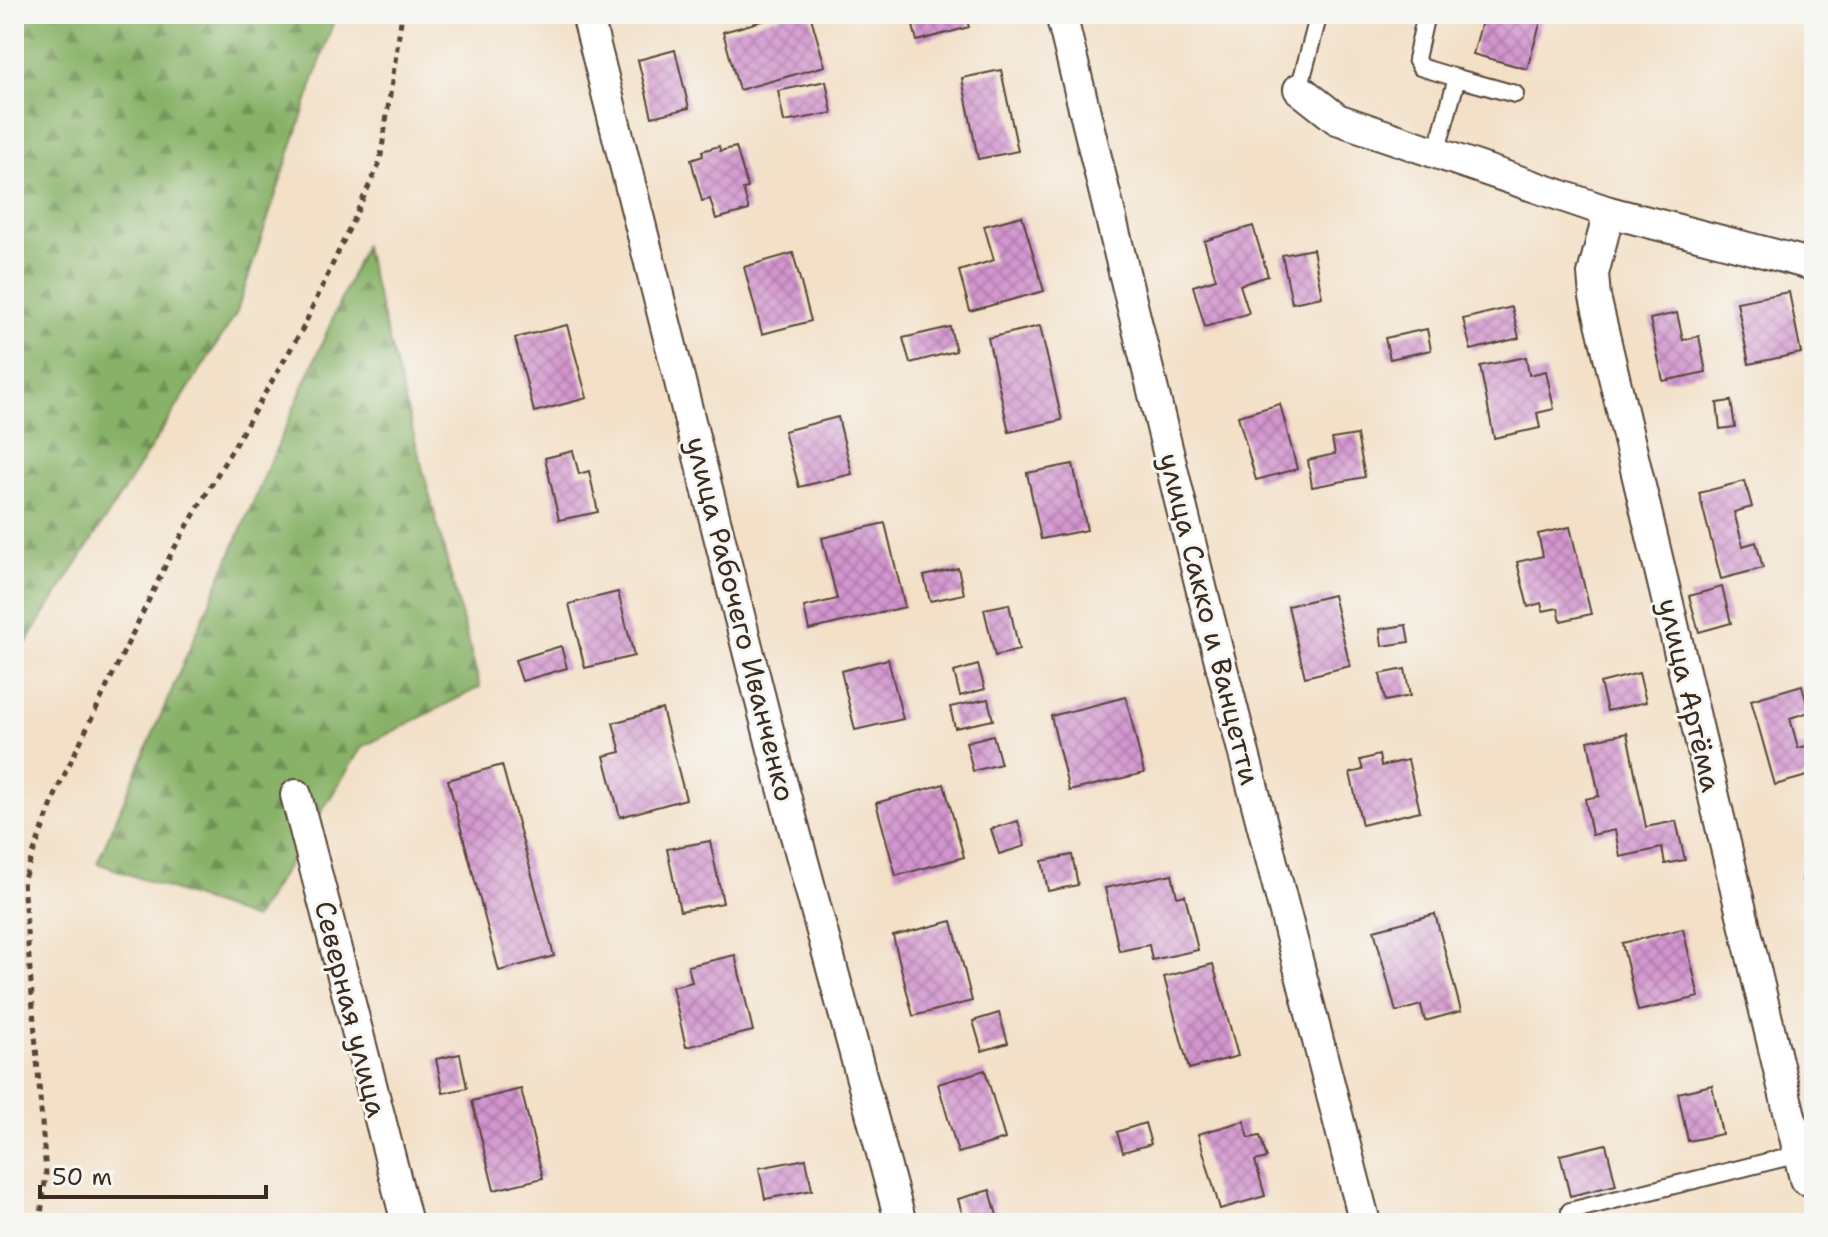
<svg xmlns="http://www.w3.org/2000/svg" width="1828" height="1237" viewBox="0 0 1828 1237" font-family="'Shantell Sans',sans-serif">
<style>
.forest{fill:url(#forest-firs);stroke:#626e43;stroke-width:2}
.building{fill:url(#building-cross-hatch)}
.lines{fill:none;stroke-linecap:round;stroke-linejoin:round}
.service-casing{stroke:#574537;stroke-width:20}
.minor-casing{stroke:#574537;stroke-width:34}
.path{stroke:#574537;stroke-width:5;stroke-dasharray:6 6;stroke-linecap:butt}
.service{stroke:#fff;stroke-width:16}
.minor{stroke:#fff;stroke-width:30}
.labels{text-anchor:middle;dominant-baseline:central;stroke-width:6;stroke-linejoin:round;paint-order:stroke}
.street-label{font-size:28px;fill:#3b2a1e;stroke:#f6f6f2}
</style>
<defs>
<pattern id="forest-firs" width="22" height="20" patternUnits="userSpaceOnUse" patternTransform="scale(2)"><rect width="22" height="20" fill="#88b268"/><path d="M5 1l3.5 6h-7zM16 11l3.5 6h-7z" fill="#709155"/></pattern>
<pattern id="building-cross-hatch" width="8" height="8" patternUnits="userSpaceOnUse" patternTransform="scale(2)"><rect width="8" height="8" fill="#d395cf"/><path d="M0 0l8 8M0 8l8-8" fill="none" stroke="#ac7aa7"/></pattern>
</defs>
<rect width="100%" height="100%" fill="#f6f6f2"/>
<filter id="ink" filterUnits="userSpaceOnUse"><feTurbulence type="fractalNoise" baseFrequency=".0125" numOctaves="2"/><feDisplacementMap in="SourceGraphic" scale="16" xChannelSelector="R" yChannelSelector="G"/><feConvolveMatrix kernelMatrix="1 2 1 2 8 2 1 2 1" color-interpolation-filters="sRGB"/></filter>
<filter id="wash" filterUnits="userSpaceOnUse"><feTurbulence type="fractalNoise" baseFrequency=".006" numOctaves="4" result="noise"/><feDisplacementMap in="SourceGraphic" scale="32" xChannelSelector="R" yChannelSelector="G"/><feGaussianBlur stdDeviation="1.8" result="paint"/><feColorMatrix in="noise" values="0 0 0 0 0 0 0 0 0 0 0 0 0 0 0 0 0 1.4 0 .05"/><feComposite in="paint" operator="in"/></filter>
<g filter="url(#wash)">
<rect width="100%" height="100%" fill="#f3e0c7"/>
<g class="forest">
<polygon points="14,14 336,14 236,314 14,662"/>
<polygon points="364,246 480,687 362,747 254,919 97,863"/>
</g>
<g id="blocks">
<g class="building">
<polygon points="787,14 810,14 825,66 739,90 723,32"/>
<polygon points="910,14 965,14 969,27 917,41"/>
<polygon points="1484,14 1543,14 1527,69 1473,54"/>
<polygon points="675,50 689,108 652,117 638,60"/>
<polygon points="1001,70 1018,151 978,159 962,78"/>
<polygon points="826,81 832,113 784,122 778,91"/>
<polygon points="719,146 720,151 736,147 748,188 743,189 749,210 716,219 710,199 702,201 691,160 703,156 702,151"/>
<polygon points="1022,216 1044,291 970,311 959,271 994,260 984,226"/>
<polygon points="1253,226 1268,276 1240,285 1249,313 1205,327 1193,286 1216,279 1204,241"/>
<polygon points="1313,249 1322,297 1292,303 1282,255"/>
<polygon points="793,253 811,321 762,334 744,267"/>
<polygon points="1789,292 1801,353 1749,364 1737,302"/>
<polygon points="1512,307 1519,338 1471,350 1463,319"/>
<polygon points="1677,313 1683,340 1699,336 1706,372 1663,381 1650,319"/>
<polygon points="567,325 587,398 534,412 515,338"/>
<polygon points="1040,326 1062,420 1009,432 988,338"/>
<polygon points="950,327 956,351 910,363 903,338"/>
<polygon points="1427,329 1431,350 1390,359 1385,338"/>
<polygon points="1526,357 1529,375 1546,371 1554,409 1537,413 1540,428 1494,438 1480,366"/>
<polygon points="1731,401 1735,427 1720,429 1717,403"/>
<polygon points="1280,404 1297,469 1256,480 1238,416"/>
<polygon points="838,417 852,474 799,487 784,431"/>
<polygon points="1357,435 1365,477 1312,487 1308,460 1335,454 1332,439"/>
<polygon points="573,451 579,474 589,471 598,512 559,520 545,458"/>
<polygon points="1073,464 1087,530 1041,539 1027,473"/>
<polygon points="1745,481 1752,507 1734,512 1743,546 1756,542 1763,568 1721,579 1699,493"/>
<polygon points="885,523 905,607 809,630 804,607 837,599 822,538"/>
<polygon points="1570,527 1591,614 1561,621 1558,608 1543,611 1541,603 1528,607 1517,562 1543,556 1538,534"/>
<polygon points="958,568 964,594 930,601 924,576"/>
<polygon points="1722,587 1731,623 1699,632 1689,596"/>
<polygon points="618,592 634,656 585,668 569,604"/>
<polygon points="1333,595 1350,666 1305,677 1288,606"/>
<polygon points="1009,604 1019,650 995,656 984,609"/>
<polygon points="1406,625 1409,642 1382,646 1380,629"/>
<polygon points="561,646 567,668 522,681 515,660"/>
<polygon points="888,659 903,719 855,730 841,671"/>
<polygon points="978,665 985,689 960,696 954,672"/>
<polygon points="1405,669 1410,696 1385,701 1380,674"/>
<polygon points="1639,673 1646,702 1607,711 1600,683"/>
<polygon points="1802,685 1809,712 1790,718 1798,748 1814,744 1814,774 1775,785 1751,700"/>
<polygon points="1126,697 1144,773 1069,791 1051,716"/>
<polygon points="988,699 993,720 955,728 950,707"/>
<polygon points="662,709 686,799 620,817 604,756 621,752 613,723"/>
<polygon points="1627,733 1646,827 1676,821 1685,860 1665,864 1662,848 1620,857 1615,830 1592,835 1585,799 1599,796 1588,741"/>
<polygon points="993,735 1001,764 973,771 966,742"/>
<polygon points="1379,755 1381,766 1408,760 1420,811 1362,825 1350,773 1363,770 1360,760"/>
<polygon points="502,765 554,956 499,971 448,780"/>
<polygon points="944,784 964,857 896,876 876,803"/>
<polygon points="1018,821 1025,846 999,854 991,829"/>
<polygon points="710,841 723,903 680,911 667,849"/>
<polygon points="1072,855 1078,885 1048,891 1042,861"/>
<polygon points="1172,874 1177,897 1185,895 1198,950 1152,960 1149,945 1119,951 1105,888"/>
<polygon points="1814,876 1814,920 1813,920 1802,879"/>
<polygon points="1435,914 1461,1011 1425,1021 1421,1005 1396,1012 1374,930"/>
<polygon points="952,921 972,1001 913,1016 893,936"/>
<polygon points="1683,929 1699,997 1638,1011 1622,943"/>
<polygon points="735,955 753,1031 686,1047 672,987 692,982 688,966"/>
<polygon points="1213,964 1238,1056 1189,1069 1164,977"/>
<polygon points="999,1013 1008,1043 982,1051 973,1021"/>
<polygon points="460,1054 467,1088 443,1093 436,1059"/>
<polygon points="985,1070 1005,1139 958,1153 938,1084"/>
<polygon points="1712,1085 1722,1134 1688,1141 1678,1093"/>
<polygon points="521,1089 543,1178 494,1190 472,1101"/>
<polygon points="1244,1121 1249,1138 1260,1136 1267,1158 1255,1161 1265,1196 1220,1209 1198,1134"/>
<polygon points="1145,1123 1151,1144 1123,1152 1117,1132"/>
<polygon points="1606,1144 1616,1185 1570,1196 1560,1155"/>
<polygon points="806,1159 812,1190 765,1199 759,1168"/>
<polygon points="990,1190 999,1223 965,1223 958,1199"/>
</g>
</g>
</g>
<g filter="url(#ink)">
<use href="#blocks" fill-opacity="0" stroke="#574537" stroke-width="2"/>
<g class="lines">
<defs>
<g id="service">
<polyline points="1426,14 1416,59 1420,67 1457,78"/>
<polyline points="1299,89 1319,14"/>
<polyline points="1436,153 1457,78 1515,94"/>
<polyline points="1570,1211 1799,1154"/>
</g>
<g id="minor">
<polyline points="587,14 779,773 901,1223"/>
<polyline points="1061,14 1201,587 1365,1223"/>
<polyline points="1299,89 1337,119 1609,212 1814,265"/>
<polyline points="1609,212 1593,274 1595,297 1805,1179"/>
<polyline points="296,795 407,1223"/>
</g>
</defs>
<use href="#service" class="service-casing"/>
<use href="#minor" class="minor-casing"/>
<polyline class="path" points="40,1223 46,1174 23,881 58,788 171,554 303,328 380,162 402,14"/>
<use href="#service" class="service"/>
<use href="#minor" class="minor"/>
</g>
</g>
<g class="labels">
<g class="street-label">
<text transform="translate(741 619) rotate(76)">улица Рабочего Иванченко</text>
<text transform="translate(1210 619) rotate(76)">улица Сакко и Ванцетти</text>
<text transform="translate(1690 695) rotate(77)">улица Артёма</text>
<text transform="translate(351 1009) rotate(76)">Северная улица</text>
</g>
</g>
<rect width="1828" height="1237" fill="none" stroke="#f6f6f2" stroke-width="48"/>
<path d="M40 1185v12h226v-12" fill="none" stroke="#3b2a1e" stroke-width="4"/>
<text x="52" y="1185" font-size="24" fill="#3b2a1e" stroke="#f6f6f2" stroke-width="6" paint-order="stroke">50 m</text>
</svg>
